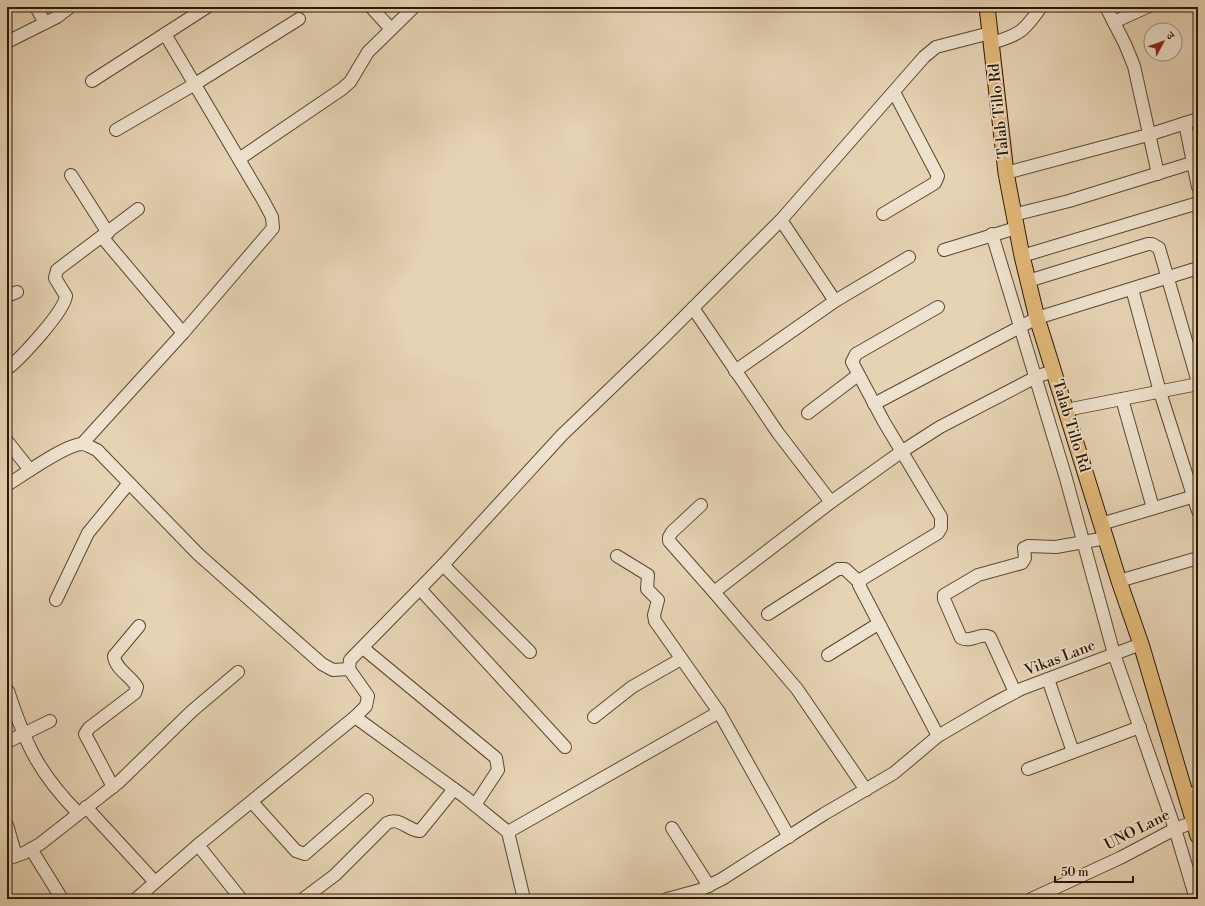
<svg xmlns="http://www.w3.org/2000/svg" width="1205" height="906" viewBox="0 0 1205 906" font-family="'Libre Bodoni','Noto Serif Devanagari',serif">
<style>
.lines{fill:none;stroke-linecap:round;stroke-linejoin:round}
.minor-casing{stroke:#59472f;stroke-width:14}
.major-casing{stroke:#2a1803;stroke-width:17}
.minor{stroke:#efe2ce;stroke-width:12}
.major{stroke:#e3ba7a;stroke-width:15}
.labels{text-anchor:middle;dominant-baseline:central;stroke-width:3.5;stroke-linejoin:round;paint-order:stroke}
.street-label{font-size:15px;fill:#2a1803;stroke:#efe2ce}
</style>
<rect width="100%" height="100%" fill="#e6d3b4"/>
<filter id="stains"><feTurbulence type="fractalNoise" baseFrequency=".005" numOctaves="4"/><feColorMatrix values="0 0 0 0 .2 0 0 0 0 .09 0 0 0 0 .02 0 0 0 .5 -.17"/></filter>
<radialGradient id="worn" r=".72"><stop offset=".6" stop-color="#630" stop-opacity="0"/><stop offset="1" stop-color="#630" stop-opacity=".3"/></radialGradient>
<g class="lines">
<defs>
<g id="minor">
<polyline points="36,7 45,23"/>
<polyline points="371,7 391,29"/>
<polyline points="1106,7 1125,44 1134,66 1158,174"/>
<polyline points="1114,22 1147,7"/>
<polyline points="7,42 57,17 70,7"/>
<path d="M991 43C1020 35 1024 31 1041 7"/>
<polyline points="92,81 207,7"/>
<polyline points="1185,123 1198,187"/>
<polyline points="116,130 195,84 299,19"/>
<polyline points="239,159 342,89 350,82 368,52 414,7"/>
<polyline points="1006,173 1148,135 1198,119"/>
<polyline points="71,175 108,233"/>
<polyline points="883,214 935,183 938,176 894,92"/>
<polyline points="1013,215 1069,201 1198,161"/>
<polyline points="781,220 835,301"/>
<polyline points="992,234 1065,475 1114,654 1175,829 1196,899"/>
<polyline points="102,237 183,333"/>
<polyline points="944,250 1016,228"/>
<polyline points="1022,256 1198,203"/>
<polyline points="1028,281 1148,244 1152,244 1159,248 1198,382"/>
<polyline points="1132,289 1160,392 1198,511"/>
<polyline points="7,296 17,292"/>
<polyline points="693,308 778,433 831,502"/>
<path d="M7 369C21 358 64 312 66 296L55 278 57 270 138 209"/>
<polyline points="735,371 835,301 909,257"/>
<polyline points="1122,399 1153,508"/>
<polyline points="874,404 1037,318 1198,268"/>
<polyline points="1066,410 1198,384"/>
<polyline points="808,413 858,375"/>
<polyline points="7,441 30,470"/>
<polyline points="82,444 183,333 273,228 272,217 263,200 165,34"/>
<path d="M7 485C22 476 67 443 83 444 88 445 92 448 97 450L198 554 322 664 333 670 349 669"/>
<polyline points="701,505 672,532 669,537 669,541 714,592 797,689 866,790"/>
<polyline points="1101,524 1198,495"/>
<polyline points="617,556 648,575 647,589 658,600 654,615 655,621 719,712 789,837"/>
<polyline points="443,565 530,652"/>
<polyline points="1119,581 1198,558"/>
<polyline points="420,589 565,747"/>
<polyline points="714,592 831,502 901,452 940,427 1038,376 1054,371"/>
<polyline points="56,600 88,533 129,483"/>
<polyline points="768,614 838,569 845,569 859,582"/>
<polyline points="363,648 496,758 498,770 475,805"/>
<polyline points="828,655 878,624"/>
<polyline points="1048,679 1073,752"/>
<path d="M8 691C26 745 38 772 78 813"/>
<path d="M1015 692 990 637C980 632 972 643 961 638L944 599V595L978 575 1022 563 1025 558 1024 548 1028 546 1056 547 1106 538"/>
<polyline points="355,717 465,797 508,832 524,899"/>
<polyline points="594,717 632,687 681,659"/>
<polyline points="938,736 859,585 862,579 938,533 941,528 941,517 884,422 852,362 856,354 938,307"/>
<polyline points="7,742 50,721"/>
<polyline points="1028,769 1140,727"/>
<path d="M113 787 85 734 89 728 135 693 137 687C131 676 115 669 114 656L139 626"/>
<polyline points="1186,795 1198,792"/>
<polyline points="252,802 296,851 305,854 367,800"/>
<polyline points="86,807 155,882"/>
<polyline points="7,825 16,856"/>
<polyline points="672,828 709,886"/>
<polyline points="508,832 719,712"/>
<polyline points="198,845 241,899"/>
<polyline points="31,849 62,899"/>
<polyline points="7,859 24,853 40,844 119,782 192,711 238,672"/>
<polyline points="136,899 198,845 355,717 366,706 368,696 349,669 350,660 443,565 562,435 662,339 781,220 924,57 936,47 990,33"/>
<path d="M303 899 335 875 387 823C399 816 408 831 420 831L454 789"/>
<polyline points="667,899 700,890 722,879 824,814 894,773 938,736 991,705 1021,689 1141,644"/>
<polyline points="1031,899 1120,858 1175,829 1194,822"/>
</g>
<polyline id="major" points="987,7 1006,173 1022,256 1037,318 1119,581 1141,644 1198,836"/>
</defs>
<use href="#minor" class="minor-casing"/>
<use href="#major" class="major-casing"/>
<use href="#minor" class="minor"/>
<use href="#major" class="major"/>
</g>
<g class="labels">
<g class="street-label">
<text transform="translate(999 111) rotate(-96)">Talab Tillo Rd</text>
<text transform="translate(1071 426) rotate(73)">Talab Tillo Rd</text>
<text transform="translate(1060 658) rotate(-21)">Vikas Lane</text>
<text transform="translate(1137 830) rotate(-27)">UNO Lane</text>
</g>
</g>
<rect width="1205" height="906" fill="none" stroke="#e6d3b4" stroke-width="24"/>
<rect x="8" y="8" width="1189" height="890" fill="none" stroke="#2a1803" stroke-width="2"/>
<rect x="12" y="12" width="1181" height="882" fill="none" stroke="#2a1803"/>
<g transform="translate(1163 42) rotate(49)"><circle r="19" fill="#efe2ce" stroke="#a0917d"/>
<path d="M0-3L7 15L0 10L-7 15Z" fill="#8f2418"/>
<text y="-6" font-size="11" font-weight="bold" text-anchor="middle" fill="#2a1803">उ</text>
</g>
<path d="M1055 876v6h78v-6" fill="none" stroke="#2a1803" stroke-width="2"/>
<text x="1061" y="876" font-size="12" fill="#2a1803" stroke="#efe2ce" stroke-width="3" paint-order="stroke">50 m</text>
<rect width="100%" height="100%" filter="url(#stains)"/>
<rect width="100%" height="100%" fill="url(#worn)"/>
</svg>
